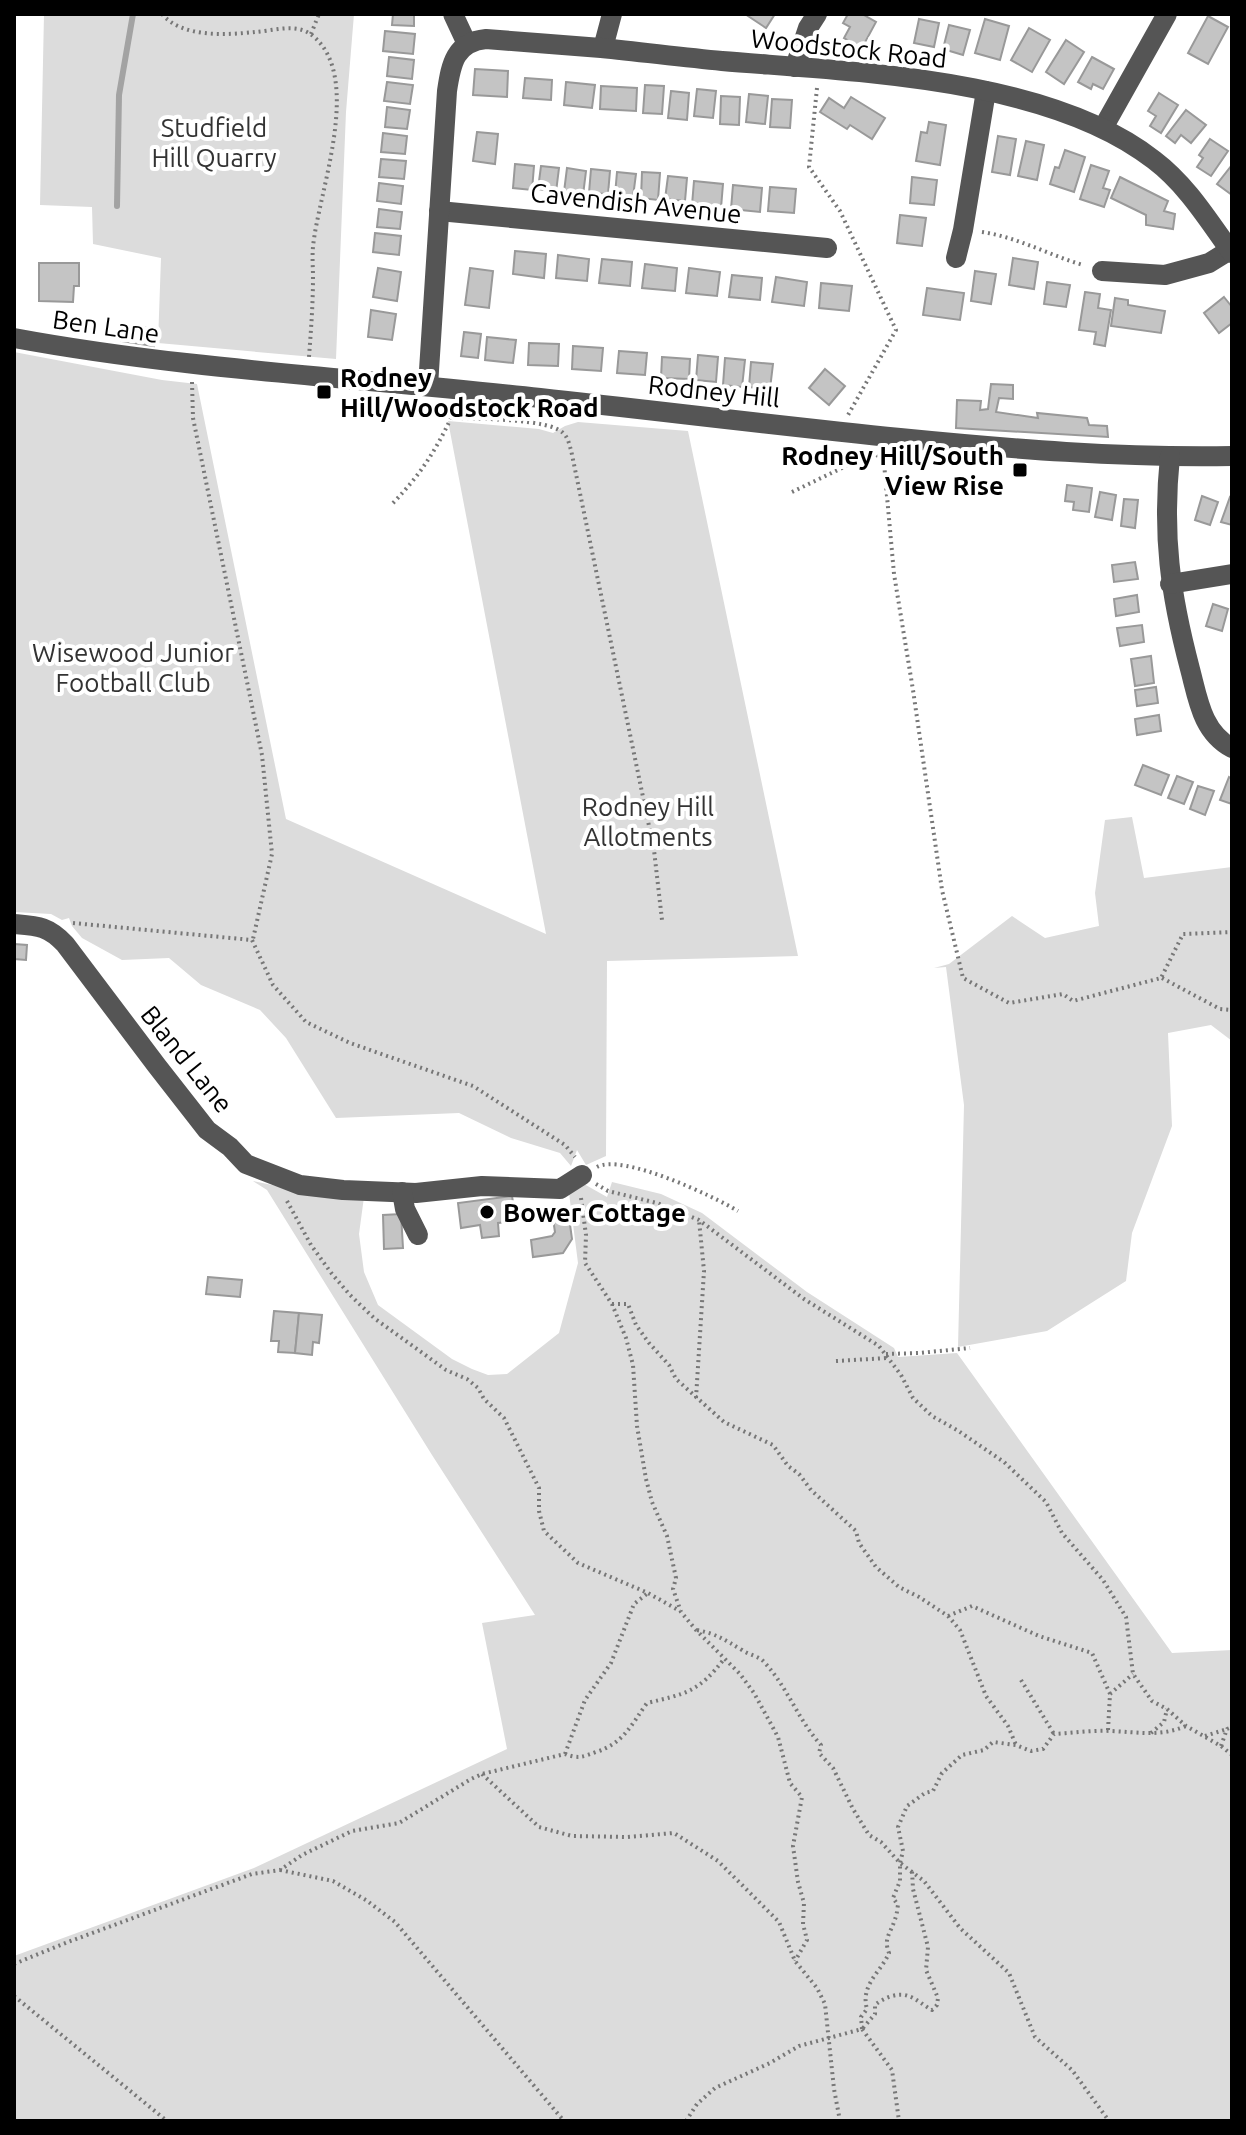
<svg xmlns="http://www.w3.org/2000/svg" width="1246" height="2135" viewBox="0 0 1246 2135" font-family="Ubuntu,sans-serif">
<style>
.green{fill:#dcdcdc}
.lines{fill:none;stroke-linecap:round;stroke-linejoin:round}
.stream{stroke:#a3a3a3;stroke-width:6}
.building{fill:#c4c4c4;stroke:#999;stroke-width:2}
.path{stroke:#777;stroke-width:4;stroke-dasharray:2 4;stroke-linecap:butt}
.minor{stroke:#555;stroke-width:20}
.poi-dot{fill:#000;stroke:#fff;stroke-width:3}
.labels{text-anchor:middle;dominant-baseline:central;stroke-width:8;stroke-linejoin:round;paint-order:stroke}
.street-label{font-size:26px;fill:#000;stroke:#fff}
.park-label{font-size:26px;fill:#333;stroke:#fff}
.poi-label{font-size:26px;font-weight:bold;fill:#000;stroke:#fff;text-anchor:start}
</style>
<rect width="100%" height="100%" fill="#fff"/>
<g class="green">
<polygon points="44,14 354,14 346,112 336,359 158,343 161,258 93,244 92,207 40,205"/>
<polygon points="14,352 162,380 197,384 286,819 546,934 448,421 539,429 553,433 565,426 578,422 688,431 798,956 607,961 606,1156 586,1165 577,1150 571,1166 560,1153 511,1138 459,1113 336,1118 286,1038 260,1010 201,985 169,958 122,960 82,938 72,926 69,918 62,920 51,914 14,912"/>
<polygon points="1132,817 1144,878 1232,867 1232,1041 1211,1025 1168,1033 1172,1126 1132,1233 1126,1281 1047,1331 958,1347 964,1105 946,967 934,968 949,964 1012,916 1045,938 1099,926 1095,893 1105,820"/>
<polygon points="253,1181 287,1188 364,1197 359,1234 364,1272 378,1305 452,1359 472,1369 488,1375 507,1374 559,1333 578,1263 569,1193 584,1184 607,1197 612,1182 661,1194 702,1213 807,1292 894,1348 898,1357 957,1353 1172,1653 1232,1650 1232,2121 14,2121 14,1956 254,1868 507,1749 482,1623 535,1615 432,1455 267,1190"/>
</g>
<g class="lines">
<polyline class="stream" points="117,206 119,95 133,14"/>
</g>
<g class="building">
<polygon points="393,14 414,14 414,26 392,25"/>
<polygon points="745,14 775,14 766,28"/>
<polygon points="848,14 862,14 876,22 862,48 844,38 850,27 843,23"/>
<polygon points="1208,16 1228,27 1208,64 1188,53"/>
<polygon points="919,19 939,23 934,47 914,43"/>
<polygon points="985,19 1009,26 1000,60 975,53"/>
<polygon points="949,25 970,30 963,55 943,49"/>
<polygon points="1029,28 1050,40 1032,72 1011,60"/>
<polygon points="385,31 415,34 413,54 383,51"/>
<polygon points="1066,40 1084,52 1064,84 1046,72"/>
<polygon points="389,57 414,60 412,79 387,76"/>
<polygon points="1092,57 1114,69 1103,89 1093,84 1091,89 1078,82"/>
<polygon points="475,69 508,71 507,97 473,95"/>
<polygon points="525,78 552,80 551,100 523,98"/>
<polygon points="387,82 413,85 410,104 384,101"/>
<polygon points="566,82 595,85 592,108 564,105"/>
<polygon points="645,85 664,86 662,114 643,113"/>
<polygon points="601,86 637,88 636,111 600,109"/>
<polygon points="697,89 716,91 713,118 694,116"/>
<polygon points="671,91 689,93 687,120 668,118"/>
<polygon points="1159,93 1178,105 1161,133 1150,126 1156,116 1148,111"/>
<polygon points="749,94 768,96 765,124 746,122"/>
<polygon points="721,96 740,97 739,125 720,124"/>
<polygon points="851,97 885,118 872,139 850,125 847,129 820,112 829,98 844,108"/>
<polygon points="772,99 792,100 790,128 770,127"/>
<polygon points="387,107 410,110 407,129 385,127"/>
<polygon points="1186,110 1206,125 1191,143 1181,135 1175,143 1166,136"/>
<polygon points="929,122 946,125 940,165 916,161 921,132 927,133"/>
<polygon points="477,132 498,134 495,164 473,161"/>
<polygon points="383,133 407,136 405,154 381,152"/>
<polygon points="998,136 1016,139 1010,175 992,172"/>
<polygon points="1210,139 1228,151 1211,176 1197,167 1203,158 1199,155"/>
<polygon points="1026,141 1044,145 1037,180 1018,176"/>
<polygon points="1065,150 1085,157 1074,192 1050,184 1055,167 1059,168"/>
<polygon points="381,159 406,161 404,179 379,177"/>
<polygon points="515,164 534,166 532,190 513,188"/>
<polygon points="1091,165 1109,171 1103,188 1110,190 1104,207 1080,199"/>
<polygon points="1232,165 1232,195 1217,184"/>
<polygon points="541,166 559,168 556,192 538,189"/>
<polygon points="567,168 586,171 583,195 564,192"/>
<polygon points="591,169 610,171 608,194 589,193"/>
<polygon points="617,172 636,174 633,197 615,195"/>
<polygon points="642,172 660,173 658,200 641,198"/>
<polygon points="668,176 687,178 685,201 665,199"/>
<polygon points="912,177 937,180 934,205 910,203"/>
<polygon points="1120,177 1168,201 1164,211 1175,214 1173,229 1146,225 1146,215 1111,198"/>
<polygon points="694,181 723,184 721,208 692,205"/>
<polygon points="379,183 403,186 401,204 377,201"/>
<polygon points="733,185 762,188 760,212 731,209"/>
<polygon points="770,187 796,189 794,213 768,211"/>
<polygon points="379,209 402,212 400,229 377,227"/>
<polygon points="900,215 926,218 922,246 897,243"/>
<polygon points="375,233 401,236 399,255 373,252"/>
<polygon points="515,251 546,254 544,278 513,274"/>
<polygon points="558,255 589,259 587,281 556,278"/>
<polygon points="1013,258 1038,262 1034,289 1009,285"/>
<polygon points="602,259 632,262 630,286 599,283"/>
<polygon points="39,263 79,263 79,286 74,286 73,302 39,301"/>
<polygon points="645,264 677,268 675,291 642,288"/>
<polygon points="378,268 401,272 397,301 373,297"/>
<polygon points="470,268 493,271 489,308 465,305"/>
<polygon points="689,268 720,272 717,296 686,293"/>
<polygon points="975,271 996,274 991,304 971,301"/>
<polygon points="732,275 762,278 760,300 729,297"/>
<polygon points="776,277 807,282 804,306 772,302"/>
<polygon points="1047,282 1070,285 1066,307 1044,304"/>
<polygon points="821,283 852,286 849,311 819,308"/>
<polygon points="927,288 964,293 960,320 923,315"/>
<polygon points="1085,292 1100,294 1098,308 1111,310 1105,346 1094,344 1096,332 1079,330"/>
<polygon points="1224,297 1232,307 1232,323 1219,333 1204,313"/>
<polygon points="1115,298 1128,300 1128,305 1165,311 1161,333 1111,326"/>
<polygon points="371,310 396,314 392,340 368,337"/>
<polygon points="124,324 157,329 154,346 121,341"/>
<polygon points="464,332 481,334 478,358 461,356"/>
<polygon points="487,337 516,340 513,363 485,360"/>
<polygon points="529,343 559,344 558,366 528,365"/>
<polygon points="573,346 603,348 601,371 572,369"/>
<polygon points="619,351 647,353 645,375 617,373"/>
<polygon points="698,355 718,357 716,382 696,380"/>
<polygon points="662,357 690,359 689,379 661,378"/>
<polygon points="725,358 745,360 742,387 723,385"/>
<polygon points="751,362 773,364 770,389 749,387"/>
<polygon points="825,369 845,386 829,405 809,388"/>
<polygon points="991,384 1013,385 1013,399 999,398 996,412 1038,418 1037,413 1087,418 1089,425 1107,426 1108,437 956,428 957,400 981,401 980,410 988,409"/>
<polygon points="1067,485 1092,488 1089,512 1073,510 1074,502 1065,501"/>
<polygon points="1100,492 1116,495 1112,520 1095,517"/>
<polygon points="1202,496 1218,502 1210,525 1195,520"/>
<polygon points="1230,497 1232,498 1232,525 1221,522"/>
<polygon points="1124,499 1138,500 1135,528 1121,526"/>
<polygon points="1135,562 1138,579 1114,582 1112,565"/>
<polygon points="1137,595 1139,612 1116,616 1114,599"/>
<polygon points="1213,604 1228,609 1222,631 1206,626"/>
<polygon points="1142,625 1144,642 1120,646 1117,628"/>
<polygon points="1151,656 1154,683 1135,686 1131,659"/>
<polygon points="1156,687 1158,703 1137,706 1135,690"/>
<polygon points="1159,715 1161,731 1137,735 1135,719"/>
<polygon points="1143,765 1169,775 1161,795 1135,785"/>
<polygon points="1177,776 1193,782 1184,804 1168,798"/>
<polygon points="1229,777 1232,779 1232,804 1220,800"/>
<polygon points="1198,786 1214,791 1205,815 1190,809"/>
<polygon points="14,944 27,945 26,960 14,959"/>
<polygon points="512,1196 516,1221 498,1223 499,1236 482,1238 480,1225 461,1228 458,1203"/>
<polygon points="568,1210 572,1239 563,1253 533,1257 531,1240 552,1236 555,1232 552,1212"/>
<polygon points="401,1214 403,1248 384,1249 383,1215"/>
<polygon points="208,1277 242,1280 240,1297 206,1294"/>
<polygon points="274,1311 299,1313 295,1353 278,1352 279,1341 271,1341"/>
<polygon points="299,1313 322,1315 319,1343 313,1342 312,1355 295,1353"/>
</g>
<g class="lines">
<g class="path">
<path d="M162 14C182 38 226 35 255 32 273 31 297 22 313 36 364 78 318 193 313 247 312 257 313 267 313 277 313 304 311 330 309 357"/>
<polyline points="311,34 319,14"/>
<polyline points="817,88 809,167 840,211 896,330 848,415"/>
<path d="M982 232C1017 237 1049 255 1083 265"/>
<polyline points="192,382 193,418 262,755 272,854 253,939"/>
<path d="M447 409 452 416 460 418C481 419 550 419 563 433 568 437 569 444 571 450L654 850 662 920"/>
<polyline points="877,455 884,463 894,574 913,690 942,890 963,978 1009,1003 1063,994 1073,1001 1161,978 1183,934 1232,932"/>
<polyline points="792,492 869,455"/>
<path d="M393 503C420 475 435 452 452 416"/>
<polyline points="73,923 252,940 273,985 306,1022 350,1043 473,1086 565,1145 575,1157"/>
<polyline points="1162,978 1220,1009 1232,1010"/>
<path d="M597 1167C622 1153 713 1196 738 1211"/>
<polyline points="596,1184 608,1191 657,1203 699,1220 804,1299 879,1346 901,1375 913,1398 932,1416 957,1430 1004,1462 1046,1502 1062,1533 1103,1580 1126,1617 1133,1674 1152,1701 1167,1709 1186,1726 1221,1746 1232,1755"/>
<polyline points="581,1198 586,1235 585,1263 612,1304 626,1338 633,1365 637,1426 646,1479 652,1502 667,1536 676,1578 673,1589 681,1612 696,1630 740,1674 754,1693 778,1737 790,1783 802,1797 793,1846 798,1882 804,1903 803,1924 807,1940 795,1961"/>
<polyline points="287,1201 311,1245 332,1274 350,1295 374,1318 446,1370 467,1379 478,1388 484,1399 504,1418 539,1488 539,1511 544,1531 578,1563 648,1593 680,1611"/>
<polyline points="612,1304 628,1304 636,1325 649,1343 669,1365 676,1379 724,1422 773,1445 788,1466 799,1474 811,1490 856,1531 859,1543 876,1567 899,1587 919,1597 948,1616 960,1630 986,1696 1008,1726 1016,1745"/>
<polyline points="886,1354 919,1353 970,1348"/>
<polyline points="836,1361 888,1358"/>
<polyline points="696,1398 704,1271 699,1220"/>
<polyline points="948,1616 972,1606 1039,1636 1092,1653 1110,1694"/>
<path d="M697 1630C717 1634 725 1640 742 1650 749 1655 759 1656 764 1662 787 1686 798 1720 821 1745L819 1753 833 1768 853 1809 869 1835 881 1842 900 1863 924 1881 960 1928 1009 1973 1035 2037 1072 2070 1109 2121"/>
<polyline points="1021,1680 1054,1734"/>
<polyline points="1108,1730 1110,1694 1133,1674"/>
<polyline points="1151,1733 1164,1722 1167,1709"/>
<polyline points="1205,1736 1227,1729"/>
<polyline points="1221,1746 1227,1729 1232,1727"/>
<polyline points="565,1754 585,1700 611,1663 634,1604 648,1593"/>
<polyline points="482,1774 539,1827 572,1836 627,1837 674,1833 718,1861 779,1922 795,1961 817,1988 825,2004 834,2089 840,2121"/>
<polyline points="280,1870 333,1881 366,1900 395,1922 564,2121"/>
<path d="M14 1964 68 1942 252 1874 280 1870 302 1855 352 1831 399 1823 471 1779 482 1774 565 1754C579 1759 582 1757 596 1752 624 1743 631 1725 647 1703 685 1694 699 1692 724 1659"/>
<polyline points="14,1996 167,2121"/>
<path d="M863 2028 875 2014V2005C883 1998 898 1992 908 1996 916 1998 924 2006 932 2010L937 2005 938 1998 926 1970 928 1947 913 1889 912 1871"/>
<path d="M862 2029 861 2017 867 2009C860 1985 881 1972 889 1953 883 1938 891 1933 895 1919 897 1915 897 1910 898 1905L893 1898 900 1881V1863L903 1851 898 1827 907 1806 925 1793 933 1791 942 1773 962 1755 984 1750 993 1742 1016 1745 1031 1751 1043 1749 1054 1734C1073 1733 1092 1730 1111 1731 1138 1732 1160 1737 1186 1726"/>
<polyline points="686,2121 697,2104 715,2088 770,2063 799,2046 862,2029 892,2070 899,2121"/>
</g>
<g class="minor">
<polyline points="453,14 467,44"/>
<polyline points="603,48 612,14"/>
<polyline points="795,67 808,28 817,14"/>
<polyline points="1103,128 1167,14"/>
<polyline points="439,211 827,248"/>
<polyline points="956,258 963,230 986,91"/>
<polyline points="1102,271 1165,275 1209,263 1230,250"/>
<path d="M14 338C187 370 365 378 540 398 660 411 780 426 900 438 1011 449 1121 458 1232 456"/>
<path d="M428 386 447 91C451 64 455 42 486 39 524 42 563 45 601 48 641 52 681 57 722 61 853 72 1048 77 1154 160 1187 185 1208 220 1232 253"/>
<path d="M1170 456C1162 535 1170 593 1190 669 1198 699 1202 732 1232 748"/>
<polyline points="1170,584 1232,574"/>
<path d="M14 924C38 926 48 926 65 944L157 1066 207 1130 230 1147 246 1164 300 1185 343 1190 416 1193 482 1186 560 1189 582 1175"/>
<polyline points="402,1192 405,1209 418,1235"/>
</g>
</g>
<g class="poi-dot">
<rect x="316" y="384" width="16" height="16" rx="4"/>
<rect x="1012" y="462" width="16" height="16" rx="4"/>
<circle cx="487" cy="1212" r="8"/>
</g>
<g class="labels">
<g class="street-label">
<text transform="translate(849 48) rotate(6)">Woodstock Road</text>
<text transform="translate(636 203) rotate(6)">Cavendish Avenue</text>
<text transform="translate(106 326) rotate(8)">Ben Lane</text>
<text transform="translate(714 391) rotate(6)">Rodney Hill</text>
<text transform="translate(187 1059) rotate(51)">Bland Lane</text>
</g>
<g class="park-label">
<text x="214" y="127">Studfield<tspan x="214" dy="30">Hill Quarry</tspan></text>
<text x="133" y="652">Wisewood Junior<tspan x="133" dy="30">Football Club</tspan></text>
<text x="648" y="806">Rodney Hill<tspan x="648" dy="30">Allotments</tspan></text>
</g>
<g class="poi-label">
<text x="340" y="377">Rodney<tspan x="340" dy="30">Hill/Woodstock Road</tspan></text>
<text x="1004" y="455" text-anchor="end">Rodney Hill/South<tspan x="1004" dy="30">View Rise</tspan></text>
<text x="503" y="1212">Bower Cottage</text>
</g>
</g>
<rect width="1246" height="2135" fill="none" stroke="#000000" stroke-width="32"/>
</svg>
